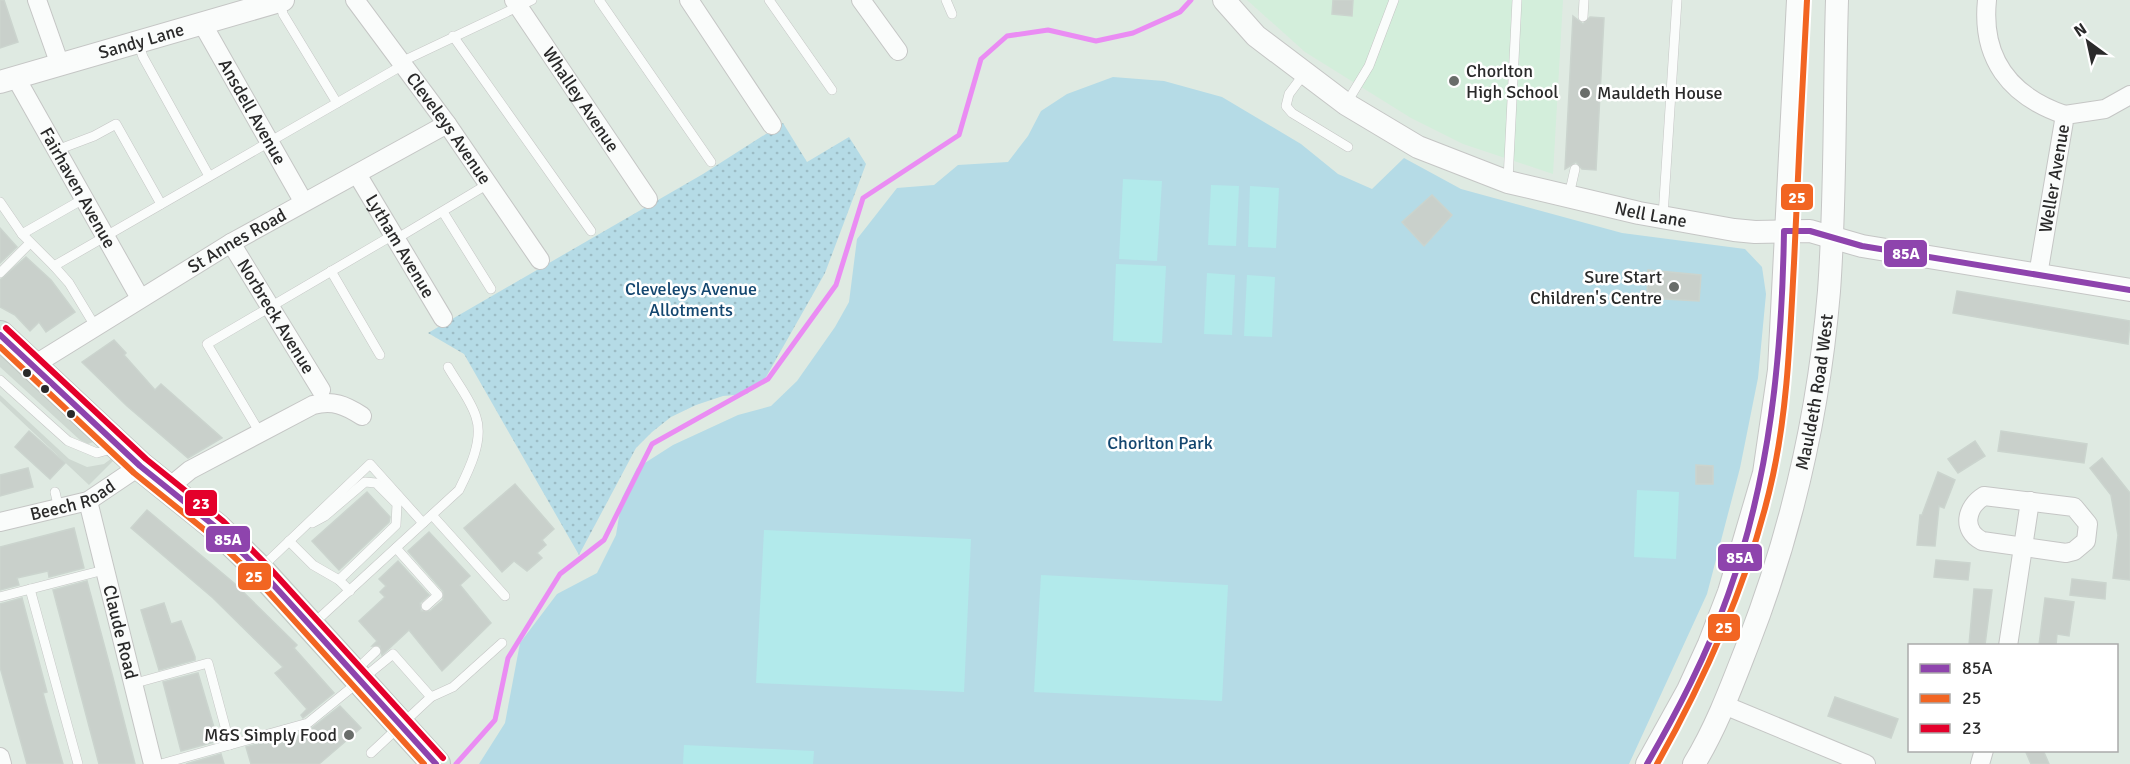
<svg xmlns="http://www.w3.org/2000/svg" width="2130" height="764" viewBox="0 0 2130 764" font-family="Signika,sans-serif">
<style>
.education{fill:#d3eedb}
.grass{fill:url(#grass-dots)}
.park{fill:#b5dbe6}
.pitch{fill:#b2eaeb}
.plaza{fill:#ced8d1}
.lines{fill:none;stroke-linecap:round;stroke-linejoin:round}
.stream{stroke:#ea8cf3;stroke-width:5}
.building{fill:#c9d0cb;stroke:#cbd4ce;stroke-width:1.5}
.service-casing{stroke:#c5c6c5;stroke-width:10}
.minor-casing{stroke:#c5c6c5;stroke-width:20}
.tertiary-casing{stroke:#c5c6c5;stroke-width:24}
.primary-casing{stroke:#c1c5c2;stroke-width:30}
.service{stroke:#fafcfb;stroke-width:9}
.minor{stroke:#fafcfb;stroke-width:18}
.tertiary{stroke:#fafcfb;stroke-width:22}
.primary{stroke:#d2e8db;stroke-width:28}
.bus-1-casing{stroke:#fff;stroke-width:10}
.bus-2-casing{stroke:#fff;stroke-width:10}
.bus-3-casing{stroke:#fff;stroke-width:10}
.bus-1{stroke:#8e44ad;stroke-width:6}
.bus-2{stroke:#f26522;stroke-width:6}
.bus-3{stroke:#e4002b;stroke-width:6}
.poi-dot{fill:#696d6a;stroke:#fff;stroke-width:2}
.bus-dot{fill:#2a2a2a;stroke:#fff;stroke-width:2}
.labels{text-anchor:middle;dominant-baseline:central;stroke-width:5;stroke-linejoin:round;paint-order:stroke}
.street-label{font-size:18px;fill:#2a2a2a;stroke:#fff}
.poi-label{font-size:18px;fill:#2a2a2a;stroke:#fff;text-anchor:start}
.park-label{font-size:18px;fill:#13466f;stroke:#fff}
.line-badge{stroke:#fff;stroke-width:2}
.badge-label{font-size:16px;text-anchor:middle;font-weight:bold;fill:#fff}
</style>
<defs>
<pattern id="grass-dots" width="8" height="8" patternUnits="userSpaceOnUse" patternTransform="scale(1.5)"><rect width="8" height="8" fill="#b5dbe6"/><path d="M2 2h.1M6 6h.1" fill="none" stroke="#9cbcc5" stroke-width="1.8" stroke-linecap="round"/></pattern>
</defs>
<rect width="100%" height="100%" fill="#dfeae2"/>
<polygon class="education" points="1247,0 1563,0 1553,174 1463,144 1411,118 1305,52"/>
<polygon class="grass" points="783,123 807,162 849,137 866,164 825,273 766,377 747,394 723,396 696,405 671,417 652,432 636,448 579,555 464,354 428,333 703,174"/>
<polygon class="park" points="1113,77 1164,81 1222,97 1301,144 1338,174 1372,189 1404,158 1461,189 1622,233 1745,249 1762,267 1766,294 1758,378 1740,468 1707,594 1629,764 479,764 505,723 520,643 557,594 597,573 616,535 622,498 637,468 673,445 738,415 771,406 797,381 835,327 849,302 857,239 897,188 934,185 958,165 1008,162 1028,136 1041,111 1067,94"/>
<g class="pitch">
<polygon points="1123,179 1162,181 1157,261 1119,259"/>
<polygon points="1211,185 1239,186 1236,246 1208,245"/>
<polygon points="1250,186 1279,188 1276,248 1248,247"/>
<polygon points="1116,264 1166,266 1162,343 1113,341"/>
<polygon points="1207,273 1235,275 1232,335 1204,334"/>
<polygon points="1247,275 1275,277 1272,337 1244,336"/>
<polygon points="1637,490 1679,492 1676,559 1634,557"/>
<polygon points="764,530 971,539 964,692 756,683"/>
<polygon points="1041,575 1228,585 1222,701 1034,692"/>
<polygon points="684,745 814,751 813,764 683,764"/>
</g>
<g class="plaza">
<polygon points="0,354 94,440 93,442 88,444 80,440 0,367"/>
<polygon points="0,395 69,459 87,467 104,464 112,458 113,461 89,485 0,401"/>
</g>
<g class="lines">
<polyline class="stream" points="456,764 495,720 508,658 560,574 604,540 652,444 768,379 836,285 863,198 959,135 981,59 1007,36 1048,30 1096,41 1133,33 1180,12 1191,0"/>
</g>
<g class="building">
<polygon points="0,0 4,0 18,42 0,48"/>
<polygon points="1333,0 1353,0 1352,16 1332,14"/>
<polygon points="1573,16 1583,24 1590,17 1604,18 1596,170 1582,169 1576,162 1565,169"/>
<polygon points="1432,195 1452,215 1424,246 1402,222"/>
<polygon points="0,228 17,247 0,263"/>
<polygon points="26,257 51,280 75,312 46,332 39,322 30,331 15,315 0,307 0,280"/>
<polygon points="1648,270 1701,275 1699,301 1647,298"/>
<polygon points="1957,291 2130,321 2128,344 1953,313"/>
<polygon points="114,340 126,353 124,355 155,390 161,384 222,438 188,458 127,406 82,362"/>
<polygon points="29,431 65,463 50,479 15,447"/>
<polygon points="2001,431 2087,444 2084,463 1998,451"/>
<polygon points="1975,441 1985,456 1958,473 1948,459"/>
<polygon points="2102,458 2130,493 2130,580 2113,578 2118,535 2111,495 2090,468"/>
<polygon points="1696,465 1713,466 1713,484 1696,484"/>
<polygon points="28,468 33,487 0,496 0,475"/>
<polygon points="1938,472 1955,480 1944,508 1939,506 1935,546 1917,545 1920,515 1922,515"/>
<polygon points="515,484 554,529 542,540 546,545 537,553 542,558 527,571 514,561 502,572 464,528"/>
<polygon points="367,492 390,517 389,522 339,570 312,541"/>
<polygon points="147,510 234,583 297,645 294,648 334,693 303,718 301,715 307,709 275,673 283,667 213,598 131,528"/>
<polygon points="74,528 84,568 49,577 48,571 17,578 19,585 0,590 0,547"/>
<polygon points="429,532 470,576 460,585 491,623 442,671 409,630 382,655 380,646 372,646 377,641 359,621 385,597 380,592 386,586 379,579 398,561 429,595 420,603 421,611 430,611 443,600 443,591 408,551"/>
<polygon points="1936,560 1970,563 1968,580 1934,577"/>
<polygon points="2072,579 2106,583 2105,599 2070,595"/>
<polygon points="87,581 112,674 135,764 99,764 53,590"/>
<polygon points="1974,589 1992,590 1985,645 1969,645"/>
<polygon points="22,598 47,692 43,693 63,764 27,764 0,667 0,604"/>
<polygon points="2045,598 2074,602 2069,636 2057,634 2056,645 2039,645"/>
<polygon points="164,603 171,624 181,621 195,657 195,660 159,670 141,610"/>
<polygon points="198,673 218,741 181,751 163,682"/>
<polygon points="1835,697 1898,719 1891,738 1828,716"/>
<polygon points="340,706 361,728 319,764 251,764 246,747 280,738 315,733 312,728"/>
<polygon points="2025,750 2043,750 2049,764 2031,764"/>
<polygon points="221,754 224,764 186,764"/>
</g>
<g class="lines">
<defs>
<g id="service">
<polyline points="599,0 711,162"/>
<polyline points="769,0 832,90"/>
<polyline points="946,0 952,14"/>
<polyline points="280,1 283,14 337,103"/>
<polyline points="1583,17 1584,0"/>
<polyline points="453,36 591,231"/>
<polyline points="138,42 143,57 209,176"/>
<polyline points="401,62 532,0"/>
<polyline points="1304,74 1289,94 1286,106 1292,113 1348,147"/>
<polyline points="1346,104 1369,66 1394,0"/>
<polyline points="57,150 94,136 116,124 161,204"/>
<polyline points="1508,180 1517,0"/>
<polyline points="1569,195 1575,169"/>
<polyline points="0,202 22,234 54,266"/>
<polyline points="443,212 491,289"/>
<polyline points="1663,216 1677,0"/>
<polyline points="22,234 85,198"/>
<polyline points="396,239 488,184"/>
<polyline points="331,271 380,355"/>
<polyline points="0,273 30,243"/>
<polyline points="95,326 69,283 54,266 403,65"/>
<polyline points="0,380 68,441 97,453 115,448"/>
<polyline points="260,433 207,344 393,235"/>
<polyline points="55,492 59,509"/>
<polyline points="432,515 505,596"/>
<polyline points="312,523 325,516 365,482 376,483 397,504 396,525 339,580 350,591"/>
<polyline points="289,541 313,565 339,580"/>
<polyline points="396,548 438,595 426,606"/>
<polyline points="262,567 370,464 423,523"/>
<polyline points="30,589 78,764"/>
<polyline points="0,597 104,570"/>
<path d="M314 623 459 490C469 470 484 440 476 417 471 400 457 383 448 367"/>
<polyline points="356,670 376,651"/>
<polyline points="132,684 208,663 230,745"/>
<polyline points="371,753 431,697 453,687 502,643"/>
<polyline points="161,764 308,723 393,654 431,697"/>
</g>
<g id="minor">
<polyline points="37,0 60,65"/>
<path id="s1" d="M355 0 447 124 540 260"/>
<path id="s2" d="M514 0 648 199"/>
<polyline points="689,0 772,125"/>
<polyline points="861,0 898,51"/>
<path d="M1987 0C1981 58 2009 96 2065 115"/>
<path id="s3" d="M202 23 303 201"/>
<path id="s4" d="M16 78 140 298"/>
<path id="s5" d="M357 174 443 318"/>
<path id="s6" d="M231 243 321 390"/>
<path id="s7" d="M2038 275 2065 115 2105 109 2130 95"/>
<path id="s8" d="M34 365 231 243 447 124"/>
<path d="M167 489 190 470 313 405C333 400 345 405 362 416"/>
<path d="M1984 496 2074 507 2088 524 2086 541 2074 551 2066 553 1982 541C1961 530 1966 507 1984 496Z"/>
<path id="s9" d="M88 501 153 764"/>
<path id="s10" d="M0 522 88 501 140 466"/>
<polyline points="2008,646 2030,501"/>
<polyline points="1724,705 1866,764"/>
<polyline points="0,757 2,764"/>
<polyline points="1980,764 1984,750"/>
</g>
<g id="tertiary">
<path id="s11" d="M1224 0 1256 36 1346 104 1418 147 1508 182 1639 213 1734 230 1755 232 1810 231 1862 246 2130 290"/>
<path id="s12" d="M0 82 283 0"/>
<polyline points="1647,764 1688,690 1709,644 1729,592 1764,473 1779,370 1798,0"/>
<path id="s13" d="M1694 764C1717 726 1732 685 1748 644 1792 531 1819 411 1829 291 1836 194 1834 97 1837 0"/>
</g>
<polyline id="primary" points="0,335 140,466 217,528 259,569 436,764"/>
</defs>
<use href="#service" class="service-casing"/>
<use href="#minor" class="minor-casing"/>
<use href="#tertiary" class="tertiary-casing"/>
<use href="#primary" class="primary-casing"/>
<use href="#service" class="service"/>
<use href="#minor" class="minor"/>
<use href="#tertiary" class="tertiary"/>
<use href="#primary" class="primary"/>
<defs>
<g id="bus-1">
<polyline points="0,335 140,466 217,528 259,569 436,764"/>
<path d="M1647 764C1678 710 1707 655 1728 595 1770 478 1782 355 1784 231H1810L1862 246 2130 290"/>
</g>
<g id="bus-2">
<polyline points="0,347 134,473 211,535 253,575 424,764"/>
<path d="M1657 764C1708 673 1751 577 1773 475 1788 405 1790 334 1794 263 1798 175 1802 88 1807 0"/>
</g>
<polyline id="bus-3" points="6,328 146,459 223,521 265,563 443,758"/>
</defs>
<use href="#bus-1" class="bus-1-casing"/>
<use href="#bus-2" class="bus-2-casing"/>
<use href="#bus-3" class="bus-3-casing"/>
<use href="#bus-1" class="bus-1"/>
<use href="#bus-2" class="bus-2"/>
<use href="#bus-3" class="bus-3"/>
</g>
<g class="poi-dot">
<circle cx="1454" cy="81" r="6"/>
<circle cx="1585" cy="93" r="6"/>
<circle cx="1674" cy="287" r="6"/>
<circle cx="349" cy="735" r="6"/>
</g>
<g class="bus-dot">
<circle cx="27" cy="373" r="5"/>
<circle cx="45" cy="389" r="5"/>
<circle cx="71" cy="414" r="5"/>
</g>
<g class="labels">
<g class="street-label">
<text stroke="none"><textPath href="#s12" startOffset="147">Sandy Lane</textPath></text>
<text stroke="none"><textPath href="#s2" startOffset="120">Whalley Avenue</textPath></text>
<text stroke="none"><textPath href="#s3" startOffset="102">Ansdell Avenue</textPath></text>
<text stroke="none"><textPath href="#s1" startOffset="159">Cleveleys Avenue</textPath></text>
<text stroke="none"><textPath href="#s7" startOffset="98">Weller Avenue</textPath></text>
<text stroke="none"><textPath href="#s4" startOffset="126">Fairhaven Avenue</textPath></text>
<text stroke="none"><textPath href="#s11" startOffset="488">Nell Lane</textPath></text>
<text stroke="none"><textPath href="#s8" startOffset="238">St Annes Road</textPath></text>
<text stroke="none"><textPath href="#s5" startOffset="84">Lytham Avenue</textPath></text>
<text stroke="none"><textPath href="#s6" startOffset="86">Norbreck Avenue</textPath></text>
<text stroke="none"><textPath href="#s13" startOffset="393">Mauldeth Road West</textPath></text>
<text stroke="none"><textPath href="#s10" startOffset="76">Beech Road</textPath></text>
<text stroke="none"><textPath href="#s9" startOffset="135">Claude Road</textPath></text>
</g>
<g class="poi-label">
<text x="1466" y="71">Chorlton<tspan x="1466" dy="21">High School</tspan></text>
<text x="1597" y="93">Mauldeth House</text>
<text x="1662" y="277" text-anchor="end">Sure Start<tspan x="1662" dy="21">Children's Centre</tspan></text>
<text x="337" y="735" text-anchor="end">M&amp;S Simply Food</text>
</g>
<g class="park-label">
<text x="691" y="289">Cleveleys Avenue<tspan x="691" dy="21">Allotments</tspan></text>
<text x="1160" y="443">Chorlton Park</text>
</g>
</g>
<g class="line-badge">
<rect x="1780" y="183" width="34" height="28" rx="6" fill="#f26522"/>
<rect x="1883" y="239" width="45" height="29" rx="6" fill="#8e44ad"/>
<rect x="184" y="489" width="34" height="28" rx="6" fill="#e4002b"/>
<rect x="205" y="525" width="46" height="28" rx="6" fill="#8e44ad"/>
<rect x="1717" y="543" width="46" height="29" rx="6" fill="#8e44ad"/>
<rect x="237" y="562" width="35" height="29" rx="6" fill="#f26522"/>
<rect x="1707" y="613" width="34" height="29" rx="6" fill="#f26522"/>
</g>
<g class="badge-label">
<text x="1797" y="203">25</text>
<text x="1906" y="259">85A</text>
<text x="201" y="509">23</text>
<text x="228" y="545">85A</text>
<text x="1740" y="563">85A</text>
<text x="254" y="582">25</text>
<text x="1724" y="633">25</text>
</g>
<rect x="1908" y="644" width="210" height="108" fill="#ffffff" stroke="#aaaaaa" stroke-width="1.5"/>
<rect x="1920" y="664" width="30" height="9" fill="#8e44ad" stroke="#aaaaaa" stroke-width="1.5"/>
<text x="1962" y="674" font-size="18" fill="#2a2a2a">85A</text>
<rect x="1920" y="694" width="30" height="9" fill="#f26522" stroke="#aaaaaa" stroke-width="1.5"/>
<text x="1962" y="704" font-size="18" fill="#2a2a2a">25</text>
<rect x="1920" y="724" width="30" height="9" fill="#e4002b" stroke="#aaaaaa" stroke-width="1.5"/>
<text x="1962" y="734" font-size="18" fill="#2a2a2a">23</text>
<g transform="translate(2088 42) rotate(327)" stroke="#ffffff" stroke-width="4.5" paint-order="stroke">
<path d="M0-4.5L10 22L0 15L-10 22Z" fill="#2a2a2a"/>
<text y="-9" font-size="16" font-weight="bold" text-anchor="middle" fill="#2a2a2a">N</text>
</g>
</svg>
